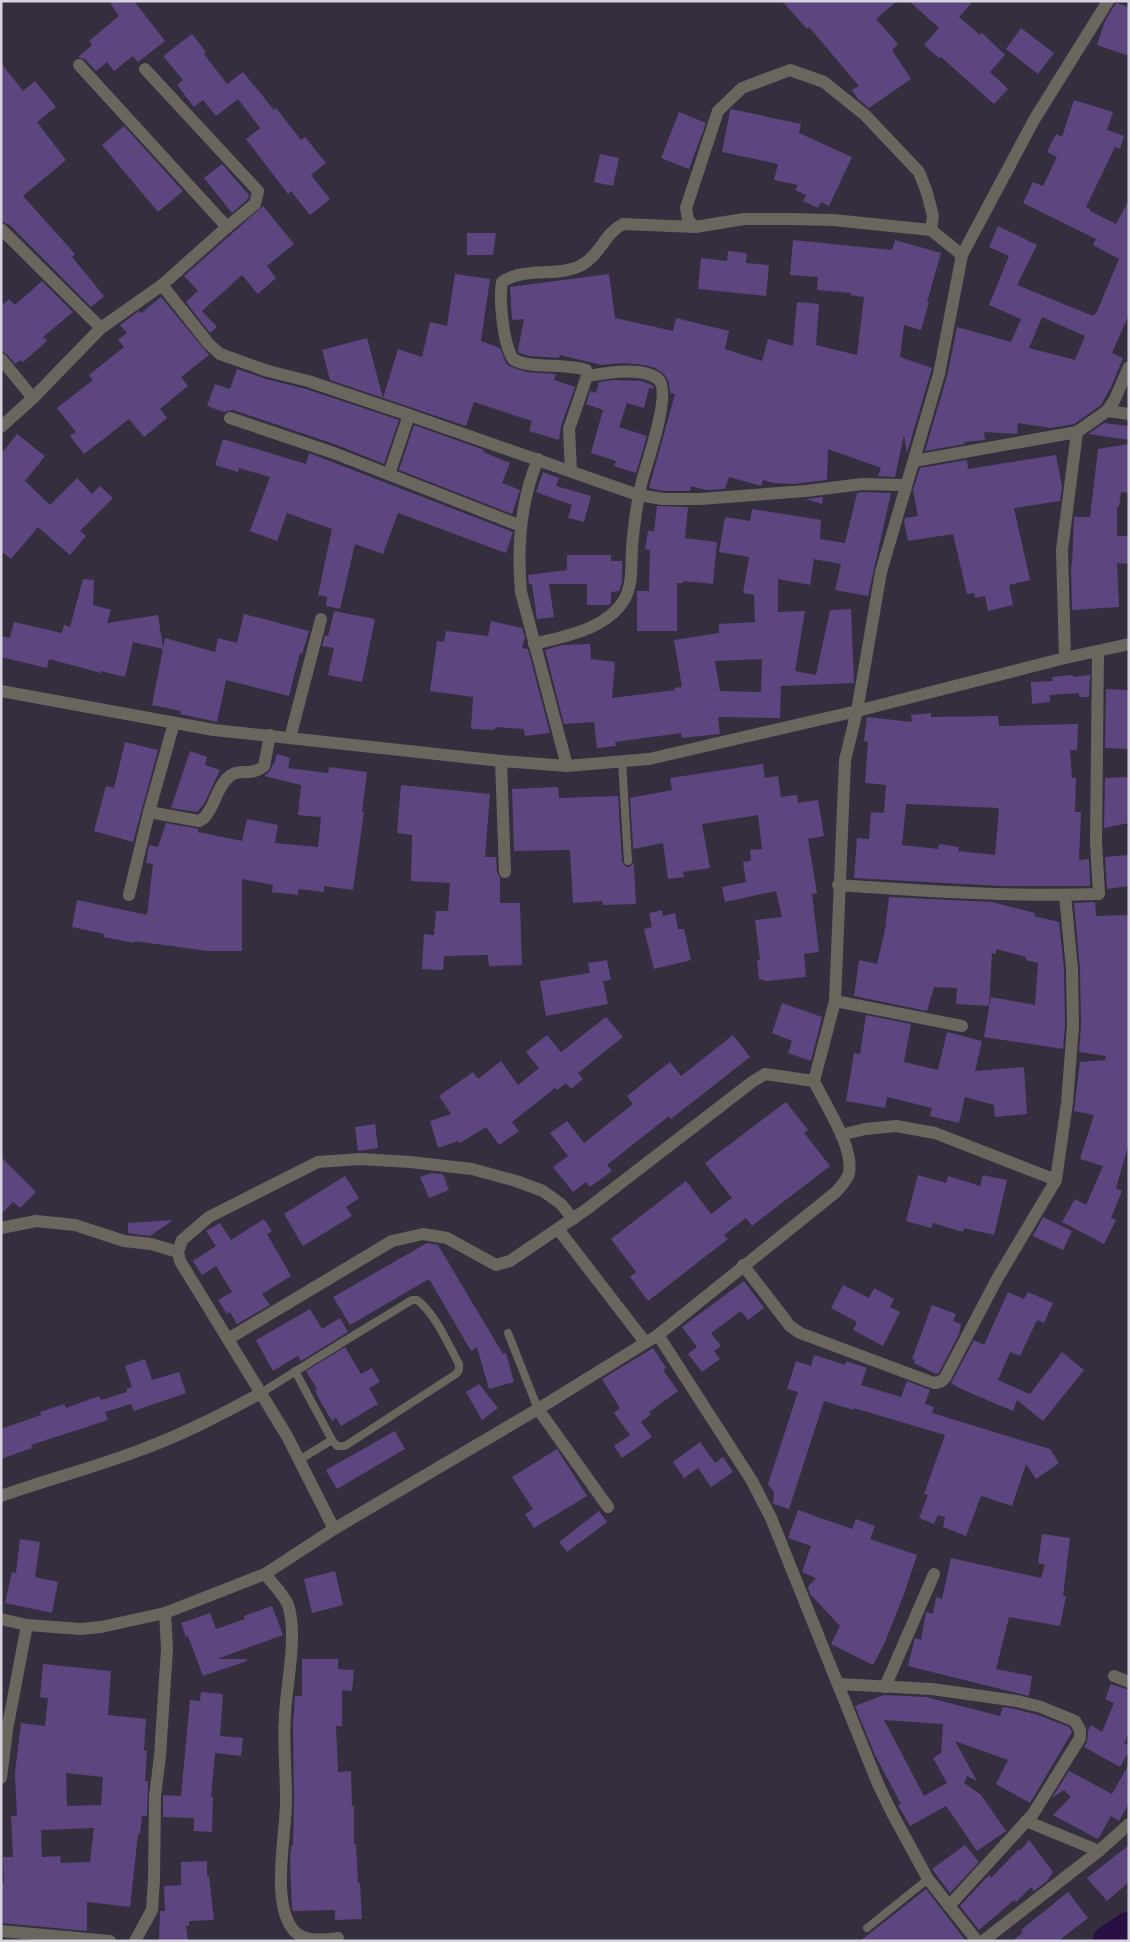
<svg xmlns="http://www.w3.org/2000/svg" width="1130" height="1942" viewBox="0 0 1130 1942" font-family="Overpass,sans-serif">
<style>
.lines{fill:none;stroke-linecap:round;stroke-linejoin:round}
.river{stroke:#280f43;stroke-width:31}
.building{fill:#5d467f;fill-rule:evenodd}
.service{stroke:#6a665e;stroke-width:8}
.minor{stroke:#6a665e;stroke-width:12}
.tertiary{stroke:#6a665e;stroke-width:12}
</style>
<rect width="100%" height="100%" fill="#342e3f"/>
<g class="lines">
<polyline class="river" points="1108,1941 1129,1927"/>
</g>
<g class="building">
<polygon points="109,1 134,1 165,41 138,62 133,56 114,71 107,62 96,71 85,59 78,57 92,45 89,41 119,16"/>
<polygon points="782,1 897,1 876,19 898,44 892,50 911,79 869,108 858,99 852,90 859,86 809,27 807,29"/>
<polygon points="909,1 973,1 959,17 980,35 982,33 1005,55 990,72 1008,89 994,104 941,57 939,58 924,45 939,28"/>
<polygon points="1116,3 1129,7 1129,56 1097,45 1105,21"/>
<polygon points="1021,28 1054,53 1038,74 1006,49"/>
<polygon points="192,34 206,52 204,54 227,84 243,72 274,110 276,108 301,140 305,137 326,163 311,175 330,199 310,215 291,191 288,194 246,139 260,128 238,99 216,116 203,100 194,107 177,85 183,80 163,56"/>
<polygon points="1,63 23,91 35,81 56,107 37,122 66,160 23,196 75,254 72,257 104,296 91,307 10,225 1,221"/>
<path d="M1074 100 1113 112 1107 130 1124 136 1120 149 1115 147 1086 207 1090 209V211L1116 224 1129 200V314L1112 353 1123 358 1111 387 1101 405 1074 424 1051 428 1018 423 1017 434 984 432 985 440 964 442 965 444 925 451 947 376 957 327 1011 342 1021 319 989 305 1009 256 989 247 998 226 1037 245 1017 285 1093 316 1094 314H1096L1119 259 1093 245 1096 239 1023 203 1033 182 1043 186 1057 157 1047 152 1056 134 1062 137ZM1042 317 1085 336 1075 360 1029 348Z"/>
<polygon points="731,109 801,124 799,133 852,157 829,206 821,202 818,208 803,201 806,195 795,190 798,185 774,180 778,164 722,152 730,111"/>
<polygon points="679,112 706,123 689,169 661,158"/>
<polygon points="124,126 183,191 158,212 102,145"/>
<polygon points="600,154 619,158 613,186 594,182"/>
<polygon points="222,164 249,195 248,199 232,213 204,178"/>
<polygon points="263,206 294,244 267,266 276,278 258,294 242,275 202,311 217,327 210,333 186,302 198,291 184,276"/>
<polygon points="467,233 496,233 493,255 467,255"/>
<polygon points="793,240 892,250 895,240 941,253 927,302 929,302 921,330 904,325 900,357 932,368 907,453 904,435 895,477 878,476 881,468 828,449 827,480 793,484 774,483 763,480 761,486 729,477 725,489 706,490 691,486 690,491 664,491 649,488 675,394 670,393 669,383 665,375 655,368 644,365 624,363 602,365 560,355 559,358 529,356 519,353 518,350 524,319 512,320 510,287 609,274 615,318 673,331 676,318 729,331 725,349 762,361 768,339 793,346 797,302 819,304 816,345 857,355 864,297 850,295 851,293 817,290 818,277 790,275"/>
<polygon points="728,251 747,253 746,263 769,265 766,296 698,289 701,258 727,261"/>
<polygon points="455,274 490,279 481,341 500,348 506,363 509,366 526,372 556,374 554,380 575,387 561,426 559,440 529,431 532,421 474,402 466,426 383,398 398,349 422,357 430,322 447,326"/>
<polygon points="42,281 73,312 43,337 47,341 23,362 21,360 15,364 7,354 1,351 1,306 9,299 15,305"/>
<polygon points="161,297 209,355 181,377 188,386 160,409 167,418 144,437 129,419 84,454 70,436 76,432 57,408 93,380 89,375 124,347 118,340 127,333 120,325 139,311 141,313"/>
<polygon points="367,338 383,398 330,380 322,350"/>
<polygon points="237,369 266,379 306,389 399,420 384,464 337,445 233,410 224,412 207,406 215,384 230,389"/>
<polygon points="614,380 641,381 652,385 654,388 649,388 644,408 627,403 619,427 647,436 636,473 614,466 616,461 591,453 603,410 586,404 590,391 596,393 599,382"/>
<polygon points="1104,423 1129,426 1129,440 1088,434"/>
<polygon points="414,425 484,450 483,452 510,463 502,483 520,490 512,514 399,470"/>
<polygon points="17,434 45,456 25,481 50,505 77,478 92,494 100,486 113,498 80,531 86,536 70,555 38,527 11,559 1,551 1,454"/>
<polygon points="223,439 306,464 309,453 513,532 506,553 398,513 383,554 355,544 340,609 326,606 327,597 318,595 332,529 287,513 277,541 250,531 270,477 239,468 238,472 215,465"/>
<polygon points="1129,444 1129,493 1121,492 1119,507 1117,507 1117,536 1129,536 1129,564 1117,563 1119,607 1072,610 1071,565 1072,565 1074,517 1090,517 1098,449"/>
<polygon points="1056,455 1062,487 1060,501 1014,508 1030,580 1009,585 1013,605 988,611 985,596 975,598 974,593 967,594 953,534 908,541 904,521 905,518 918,516 913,490 920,468 967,460 968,469"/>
<polygon points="543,472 559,478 556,486 591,496 584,522 568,518 572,505 536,492"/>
<path d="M862 492 891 493 868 596 835 590 841 564 814 559 810 585 778 579V612L805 611 795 671 816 675 830 610 851 609 854 683 781 686 780 718 718 717 720 734 682 738 681 733 615 742 616 746 597 748 594 722 564 724 545 650 562 645 590 644 591 659 615 662 612 698 675 690 674 688 682 687 674 640 719 633V624L755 622 754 595 743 593 749 557 719 552 725 517 750 521 752 509 821 520 820 539 845 543 857 493ZM762 659 761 692 720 691 715 661Z"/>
<polygon points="823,497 822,504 806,499 807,499"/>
<polygon points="657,506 688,507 685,538 717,542 713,584 683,581 683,583 677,583 677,631 637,631 637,591 649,591 650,550 645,549 648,531 654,531"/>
<polygon points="567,555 611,555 611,561 622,561 622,582 619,591 611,592 611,603 609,605 587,605 587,584 549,584 554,617 537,619 532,584 529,584 528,575 567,570"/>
<polygon points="83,579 94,580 93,605 111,610 107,623 158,615 163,648 165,638 215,652 218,638 237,643 244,614 309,631 302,654 300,653 289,696 226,680 217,722 180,714 181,711 152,705 163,649 133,642 125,677 101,671 101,673 49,659 47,668 1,657 1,636 10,638 14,622 62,633 64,625 70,627"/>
<polygon points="334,611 375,619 362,682 328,675 334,648 322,646 325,635 328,636"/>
<polygon points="491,621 522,628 525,637 522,648 528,649 550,733 525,736 524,729 495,727 495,730 471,729 473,697 430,691 437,641 444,642 446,631 488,636"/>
<polygon points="1073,675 1073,677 1090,675 1089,697 1079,697 1079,693 1050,695 1050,702 1032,704 1031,682 1053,681 1052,677"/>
<polygon points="1106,689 1129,690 1129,749 1105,748"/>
<path d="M931 713V717L998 716 999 726 1078 724 1077 750H1070L1072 778H1076L1075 812H1081L1079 860 1089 859 1090 886H1001L854 878 857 838 869 839 871 812 884 813 886 785 865 783 868 742 864 741 867 717 912 722 911 715ZM906 804 999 808 995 855 958 851 959 847 939 844 938 849 902 845Z"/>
<polygon points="125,742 158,750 133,842 94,831 106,786 114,788"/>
<polygon points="190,751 207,757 205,765 220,770 204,804 197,812 171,808"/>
<polygon points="277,754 290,758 288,768 328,773 329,767 367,772 362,812 364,812 353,890 324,886 324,892 298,889 298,895 272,892 273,885 242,879 242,951 208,951 134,941 134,943 103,937 104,934 72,927 77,900 147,915 153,864 146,863 149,845 158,847 166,823 198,829 198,832 242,841 247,819 278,825 275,843 318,847 321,817 298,815 301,785 264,776 270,771 273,764 274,765"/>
<polygon points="763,764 765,778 778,776 781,797 797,795 798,803 818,800 824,836 808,839 817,893 812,894 819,952 804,954 806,977 767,981 759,979 757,960 760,960 755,920 782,917 776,891 725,902 722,887 746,882 743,862 751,861 750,850 762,849 758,815 702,824 710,868 683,872 684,877 668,879 663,843 633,849 636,904 603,905 602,901 573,903 570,850 514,851 512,789 558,787 559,798 618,796 622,861 625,866 629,867 633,864 634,861 630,798 672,790 670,778"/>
<polygon points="1129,777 1129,823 1104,828 1105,778"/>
<polygon points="401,785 490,794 485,857 496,857 497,872 500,878 500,903 520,903 522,965 489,966 488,955 444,956 443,970 422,969 424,934 434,935 436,911 448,911 450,883 411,881 412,835 397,833"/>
<polygon points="1129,855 1129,886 1107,889 1105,857"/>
<polygon points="889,897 992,902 1035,913 1034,916 1059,922 1064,969 1065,1026 1063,1049 984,1037 991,997 1035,1005 1038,963 1026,960 1026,957 996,949 996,954 992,953 989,1006 956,1004 957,988 934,987 927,1011 854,996 859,960 877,964 885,930"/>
<polygon points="1095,902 1096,916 1129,915 1129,1143 1116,1188 1122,1191 1111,1218 1116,1220 1104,1244 1062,1222 1075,1199 1086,1205 1103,1166 1080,1159 1094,1115 1074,1111 1080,1062 1105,1060 1106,1056 1079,1052 1081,1026 1080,969 1074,903"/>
<polygon points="662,910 663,916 675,913 678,929 684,929 691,960 654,969 644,929 652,927 649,913"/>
<polygon points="607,960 611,980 603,981 608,1004 546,1016 540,981 590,973 588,963"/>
<polygon points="782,1003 822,1017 811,1061 788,1053 792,1041 772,1033"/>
<polygon points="866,1015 911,1024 904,1062 938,1070 947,1032 982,1041 975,1071 1024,1067 1027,1114 995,1117 994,1105 965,1097 959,1123 930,1116 932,1108 887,1097 885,1108 846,1101 854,1053 860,1054"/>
<polygon points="606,1017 623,1037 578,1073 583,1079 571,1089 566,1083 557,1090 555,1088 512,1122 519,1131 499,1145 486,1127 460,1143 458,1141 438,1148 430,1121 451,1114 439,1096 473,1072 478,1079 501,1061 518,1085 539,1068 526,1052 547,1035 561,1052"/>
<polygon points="733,1035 750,1057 671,1119 669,1116 607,1165 612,1171 590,1187 586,1182 573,1192 553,1167 568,1156 550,1133 567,1121 584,1143 633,1104 627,1096 670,1062 681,1076"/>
<polygon points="786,1102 808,1130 804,1133 830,1166 752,1226 746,1218 724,1235 728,1239 648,1301 630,1277 636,1272 611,1239 686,1181 711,1214 732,1198 705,1163"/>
<polygon points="375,1124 378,1148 358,1151 355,1127"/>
<polygon points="1,1157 36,1192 20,1208 13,1202 1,1214"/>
<polygon points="432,1173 443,1174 449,1190 429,1198 420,1177"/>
<polygon points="918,1175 946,1183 948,1176 980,1186 983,1175 1007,1180 994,1235 964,1228 963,1232 933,1223 931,1228 906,1221"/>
<polygon points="345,1176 359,1198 346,1207 352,1216 303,1246 284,1214"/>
<polygon points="1043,1217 1072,1231 1063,1250 1033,1236"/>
<polygon points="264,1219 272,1231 267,1234 291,1276 262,1294 270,1305 237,1324 230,1312 227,1314 218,1300 232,1292 216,1266 202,1275 193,1261 216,1246 206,1231 220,1223 231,1240"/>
<polygon points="173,1220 150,1236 128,1233 128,1223"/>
<polygon points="427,1243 438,1245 503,1354 506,1353 514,1382 489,1389 477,1347 471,1351 429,1279 350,1325 333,1297"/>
<polygon points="744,1281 764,1308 748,1320 741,1311 711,1333 721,1346 714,1351 720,1359 702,1372 688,1354 697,1347 682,1327"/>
<polygon points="843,1285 869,1298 874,1288 894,1299 890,1307 900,1312 883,1346 853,1330 857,1322 831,1308"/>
<polygon points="1008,1292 1024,1299 1028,1292 1053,1303 1044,1323 1037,1320 1020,1356 1010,1352 998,1380 1030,1394 1062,1352 1084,1370 1043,1421 1017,1400 1013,1411 961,1389 951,1383 974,1340 984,1345"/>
<polygon points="932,1305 956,1314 953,1321 961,1324 959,1334 939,1373 936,1374 914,1363 915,1360 912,1359"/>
<polygon points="310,1309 322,1329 340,1318 348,1332 301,1361 298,1356 273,1371 256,1340"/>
<polygon points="345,1347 361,1374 372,1368 380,1382 369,1388 378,1404 341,1426 336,1418 332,1421 319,1399 315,1390 317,1389 306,1371"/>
<polygon points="653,1348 666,1368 663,1370 678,1391 649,1412 651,1414 641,1422 652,1437 622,1458 614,1446 630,1435 614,1413 620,1408 602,1379"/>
<polygon points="814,1355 845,1365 846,1361 867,1368 861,1385 901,1397 907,1381 930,1390 925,1404 934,1407 932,1413 1050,1449 1059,1463 1036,1479 1026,1464 1012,1506 981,1496 966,1536 943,1527 945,1517 938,1515 934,1524 919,1518 928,1495 924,1494 945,1435 854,1408 854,1410 824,1401 789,1509 773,1504 774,1492 768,1484 798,1392 787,1389 796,1361 811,1366"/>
<polygon points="145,1359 152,1380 179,1372 186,1393 134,1411 131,1404 105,1412 108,1420 31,1445 32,1448 1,1459 1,1429 41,1415 40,1412 64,1404 66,1408 99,1396 101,1400 127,1392 126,1389 132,1387 125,1366"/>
<polygon points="479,1384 498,1408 482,1420 466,1392"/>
<polygon points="395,1431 405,1449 337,1489 326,1470"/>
<polygon points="700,1442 715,1463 723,1457 733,1472 711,1487 698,1468 684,1478 673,1462"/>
<polygon points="557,1449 587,1496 534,1528 525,1514 533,1509 512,1477"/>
<polygon points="798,1510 852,1529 856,1519 875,1526 870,1539 917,1555 904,1594 885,1642 873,1665 831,1644 840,1626 810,1594 808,1587 816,1578 802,1572 811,1546 788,1538"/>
<polygon points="599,1511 607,1522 567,1552 559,1542"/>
<polygon points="1042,1534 1070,1538 1063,1596 1066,1596 1060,1626 1009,1617 996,1669 1032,1676 1029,1696 908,1666 915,1638 921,1640 926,1612 933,1614 936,1597 942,1599 951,1558 1041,1578 1045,1565 1038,1563"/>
<polygon points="20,1539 40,1542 35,1577 58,1582 52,1613 5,1603 12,1572 16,1573"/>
<polygon points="335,1571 343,1605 312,1613 304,1579"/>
<polygon points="272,1606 283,1635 217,1659 246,1659 247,1661 203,1676 188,1636 186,1637 181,1623 210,1613 216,1629 245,1619 244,1616"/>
<polygon points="302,1659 338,1659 338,1669 354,1670 352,1691 342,1690 342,1726 336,1726 338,1772 351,1771 352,1806 354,1806 354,1844 356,1844 358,1883 360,1883 362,1919 335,1920 335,1910 293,1911 292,1907 290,1862 291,1846 293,1846 294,1798 293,1725 295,1696 302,1696"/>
<path d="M43 1664 111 1671 108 1715 146 1719 144 1750 147 1751 145 1781H148L147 1816H142L140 1834H138L130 1907 87 1902V1931L1 1923V1883H4L3 1857H13L11 1816H17L15 1773 21 1723 45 1726 48 1698 40 1697ZM66 1773 103 1777 101 1805 67 1806ZM94 1828 90 1862 61 1863 60 1856 42 1857 41 1830Z"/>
<polygon points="1111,1684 1129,1690 1129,1732 1124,1743 1129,1746 1129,1751 1120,1767 1084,1747 1087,1742 1088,1731 1091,1725 1102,1732 1114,1703 1105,1699"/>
<polygon points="201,1692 223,1694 220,1736 243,1738 241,1756 215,1753 211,1797 213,1797 212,1832 194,1831 194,1818 163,1817 163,1795 181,1796 190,1700 200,1701"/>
<path d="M884 1695 926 1697 1000 1716 1003 1707 1015 1709 1038 1715 1069 1727 1072 1732 1030 1803 996 1784 1008 1760 955 1741 977 1781 967 1776 964 1783 981 1795 1006 1831 977 1851 946 1806 910 1826 898 1805 901 1804 875 1755 855 1706ZM884 1720 943 1724 941 1753 933 1758 947 1783 924 1796Z"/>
<polygon points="1129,1764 1129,1803 1119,1821 1111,1816 1098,1839 1053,1815 1071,1797 1064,1790 1052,1798 1069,1771 1112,1794"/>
<polygon points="1029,1840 1053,1872 1047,1881 1034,1891 1031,1887 1016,1902 1014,1900 979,1930 960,1906 989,1875 991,1878 1019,1849 1020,1851"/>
<polygon points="965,1845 979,1862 950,1893 932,1869"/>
<polygon points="1129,1845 1129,1882 1107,1901 1087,1878"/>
<polygon points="207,1861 207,1877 209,1876 214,1920 189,1921 189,1926 186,1926 188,1941 159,1941 160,1911 165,1911 164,1886 181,1885 181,1862"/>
<polygon points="926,1889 966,1941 860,1941 892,1916"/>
<polygon points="1068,1892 1088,1918 1058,1941 1013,1941 1023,1932 1021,1930"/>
</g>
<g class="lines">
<g class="service">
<polyline points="622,761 628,861"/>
<polyline points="508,1333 538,1409"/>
<path d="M261 1393C311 1361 361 1331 412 1300H417C435 1313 448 1344 459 1364V1370L456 1374 345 1446H337L332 1440 295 1371"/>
<polyline points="299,1460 332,1440"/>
<polyline points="867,1928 928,1879"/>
</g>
<g class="minor">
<polyline points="79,65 227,227"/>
<polyline points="695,227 688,220 686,208 718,111 742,88 790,70 824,82 865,115 919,172 927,193 933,216 931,230 962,255"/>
<polyline points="1,229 101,328"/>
<polyline points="162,285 209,344 220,354 268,371 308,381 409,415 638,495 663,499 700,499 806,491 862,484 905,485"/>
<polyline points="1,359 33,398"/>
<polyline points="1107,411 1129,414"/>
<polyline points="230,418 334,453 521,526"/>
<polyline points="1,427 33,398 101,328 162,285 227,227 255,204 258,191 145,69"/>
<path d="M538 459C521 500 517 548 521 592L567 766"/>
<polyline points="914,461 1077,432 1107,411 1114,401 1129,367"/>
<path d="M571 471 569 429 587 376 586 370C566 363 527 369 513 359 503 344 499 299 502 282 526 266 557 278 582 265 600 255 605 233 623 224L695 227 744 219H791L833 220 931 230"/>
<polyline points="389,474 409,415"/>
<path d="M534 644C564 636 606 630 624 600 633 585 631 565 632 548 634 524 637 500 643 477 648 460 672 391 658 379 642 366 606 373 587 376"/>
<polyline points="1065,658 1062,550 1077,432"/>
<polyline points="290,738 321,619"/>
<polyline points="501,761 505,872"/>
<path d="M149 812 199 821 204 818C215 807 217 785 231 775 242 768 250 777 264 766L270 735"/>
<path d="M838 885C925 891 1012 897 1099 894L1096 843 1098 652"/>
<polyline points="129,895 149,812 174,723"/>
<polyline points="835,1001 962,1026"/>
<polyline points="841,1135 865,1129 896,1126 935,1133 1056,1180"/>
<polyline points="1,1228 36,1221 75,1225 124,1241 151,1244 178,1252"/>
<polyline points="558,1229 645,1342"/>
<polyline points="743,1265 790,1326 800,1333 934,1383 940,1382 945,1378 997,1279 1056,1180 1067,1103 1073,1026 1072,969 1065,895"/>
<polyline points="658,1335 752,1481 771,1518 878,1784 892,1813 928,1879 977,1941"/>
<polyline points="228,1339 392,1241 423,1234 447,1238 496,1265 510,1261 587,1209 752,1082 765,1074 814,1081"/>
<polyline points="538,1409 608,1507"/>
<path d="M1 1496C48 1479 97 1467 143 1449 184 1434 222 1414 261 1393"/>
<path d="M334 1529 538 1409 658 1335 836 1192C840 1187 848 1179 849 1173 854 1146 825 1105 814 1081L835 1001 845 760 857 711 881 572 939 374 962 255 1034 120 1108 1"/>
<path d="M265 1574C271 1582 287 1598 289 1608 297 1639 287 1681 285 1714 283 1742 286 1770 286 1798 287 1833 269 1904 295 1932 307 1942 323 1940 338 1938"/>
<polyline points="1,1619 27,1625 81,1629 101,1627 165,1613 265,1574 334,1529 287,1436 180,1261 178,1252 182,1240 209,1217 318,1162 360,1159 410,1162 472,1169 516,1181 543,1191 561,1204 573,1219"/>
<polyline points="1114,1676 1129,1682"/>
<polyline points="839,1684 932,1689 1017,1701 1041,1707 1075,1721 1080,1730 1080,1738 1033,1814 949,1906"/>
<polyline points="885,1687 934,1574"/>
<polyline points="1,1778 7,1730 27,1625"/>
<polyline points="1026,1821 1099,1851"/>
<polyline points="1,1931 110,1941"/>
<polyline points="135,1941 152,1910 154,1880 155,1796 160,1756 167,1649 165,1613"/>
<polyline points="983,1941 1099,1851 1129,1824"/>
</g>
<polyline class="tertiary" points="1,691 214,730 501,761 567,766 649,759 857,711 1065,658 1129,644"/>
</g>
<rect width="1130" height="1942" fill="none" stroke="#d8d4df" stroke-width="5"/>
</svg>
